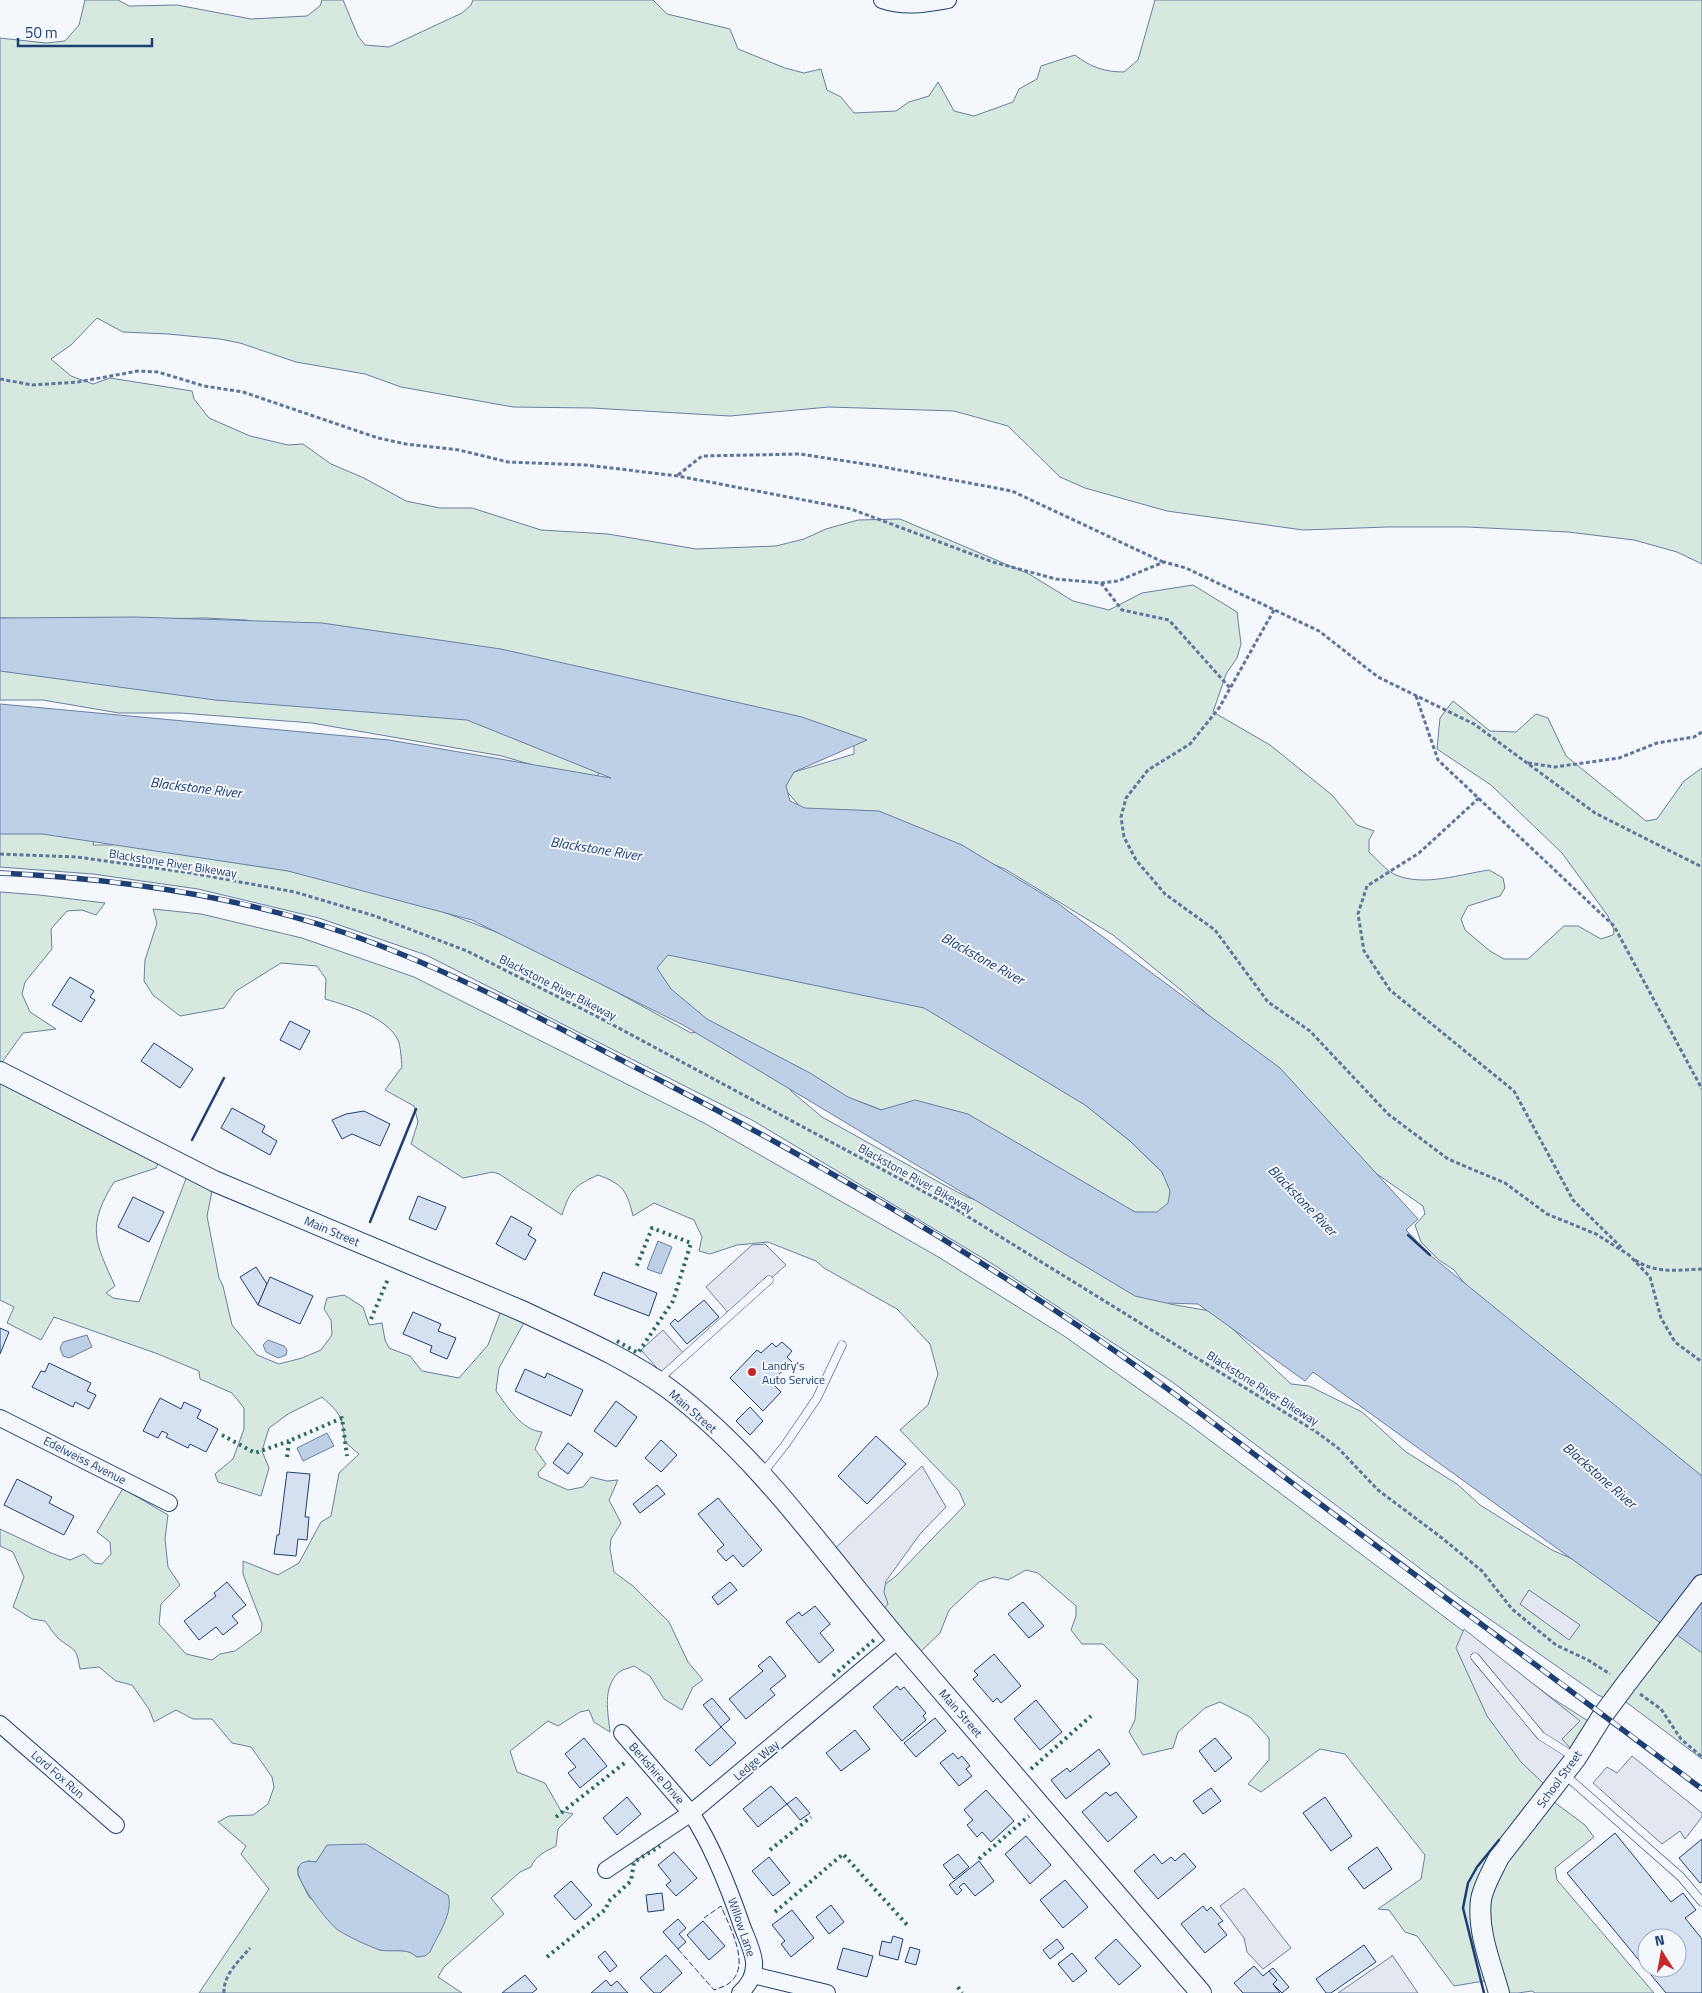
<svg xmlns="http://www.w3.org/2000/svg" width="1702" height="1993" viewBox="0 0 1702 1993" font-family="'Titillium Web',sans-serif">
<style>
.green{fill:#d7e8df;stroke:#687fa3;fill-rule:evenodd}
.parking{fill:#e3e8f0;stroke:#687fa3}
.water{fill:#bed0e5;stroke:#687fa3;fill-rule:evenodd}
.building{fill:#d5e0f0;stroke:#1d3f73;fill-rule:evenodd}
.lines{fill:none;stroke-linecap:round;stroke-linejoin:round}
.service-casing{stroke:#1d3f73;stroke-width:9}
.minor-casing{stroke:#1d3f73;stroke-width:18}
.tertiary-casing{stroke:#1d3f73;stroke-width:22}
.path{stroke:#5e769c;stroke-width:3;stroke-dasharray:4 2.5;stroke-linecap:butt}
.service{stroke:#f4f7fb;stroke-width:8}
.minor{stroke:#f4f7fb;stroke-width:16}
.tertiary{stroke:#f4f7fb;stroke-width:20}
.rail-casing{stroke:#1d3f73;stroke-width:5.5}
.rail{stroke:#f4f7fb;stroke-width:4;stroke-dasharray:11;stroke-linecap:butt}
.hedge{stroke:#2c6c60;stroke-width:4;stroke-dasharray:2.5 4;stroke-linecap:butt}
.fence{stroke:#1d3f73;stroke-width:1;stroke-dasharray:6 2.5;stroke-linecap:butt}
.wall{stroke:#1d3f73;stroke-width:2.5}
.poi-dot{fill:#c62828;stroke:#f4f7fb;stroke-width:2}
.labels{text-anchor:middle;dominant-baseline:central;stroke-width:4;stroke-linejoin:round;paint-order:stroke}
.street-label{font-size:12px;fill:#1d3f73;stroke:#f4f7fb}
.poi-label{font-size:12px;fill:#1d3f73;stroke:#f4f7fb;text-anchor:start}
.water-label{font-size:14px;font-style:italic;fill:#1d3f73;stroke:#f4f7fb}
</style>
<rect width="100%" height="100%" fill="#f4f7fb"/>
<g class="green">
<path d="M85 0H118L129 6 177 5 251 19 307 16 320 6 322 0H343L358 36 365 45 389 47 462 13 471 5 473 0H653L667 14 730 29 738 49 785 68 804 73 821 69 827 90 841 97 854 113 896 111 909 102 929 96 938 82 954 111 974 116 1013 102 1019 89 1037 79 1041 66 1075 55C1090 67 1105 72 1124 72L1138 60 1155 0H1702V564L1677 552 1634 540 1568 532 1467 527H1387L1303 530 1167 511 1085 488 1060 477 1008 426 954 411 829 407 730 416 592 408 513 407 401 387 365 374 296 362 240 343 220 339 168 334 123 332 97 318 71 345 51 359 71 376 93 384 110 378 192 391 194 399 209 418 250 436 288 445 303 444 331 464 364 478 406 501 440 508H472L541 530 608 534 696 549 776 546 804 539 826 529 858 520 900 519 1029 574 1073 601 1109 610 1142 593 1193 585 1237 612 1241 644 1237 658 1226 674 1213 712 1270 745 1332 795 1357 825 1374 831 1369 840V852C1377 859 1386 871 1396 875 1424 887 1461 874 1489 870L1503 878 1505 888 1500 896 1468 906 1461 919 1465 930 1490 951 1504 959H1528L1564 926H1578L1601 939 1613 935 1614 930 1608 916 1562 853 1491 785 1437 749 1440 718 1453 701 1490 731 1516 732 1536 714 1548 718 1566 756 1646 821 1657 819 1684 781 1702 768V1486L1487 1312 1454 1270 1439 1260 1421 1242 1415 1225 1425 1214 1423 1206 1331 1142 1215 1021 1181 990 1113 935 1005 869 941 844 803 810 783 787 791 773 854 754V744L246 620 205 618 97 620 0 618V38L46 43 65 41 79 25Z"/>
<polygon points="0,669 450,712 596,768 599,774 593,778 573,777 502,756 312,723 181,713 119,713 43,700 0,700"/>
<polygon points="0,827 94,841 93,845 112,845 118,843 370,884 567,959 602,984 691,1033 706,1030 628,952 661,944 919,1000 1061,1085 1130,1141 1162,1172 1179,1201 1172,1217 1135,1212 1106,1196 866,1104 784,1075 791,1091 822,1117 946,1186 967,1197 990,1205 1170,1304 1210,1311 1223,1320 1291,1384 1309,1386 1362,1412 1406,1452 1457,1484 1480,1505 1552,1550 1586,1565 1702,1650 1702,1759 1626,1702 1614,1702 1598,1695 1458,1597 1171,1381 991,1263 752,1120 426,955 319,918 198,889 93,874 0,867"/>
<polygon points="0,892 39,895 105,903 96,915 82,910 67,911 51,929 52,949 25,982 22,994 30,1012 56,1029 23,1033 0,1065"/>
<path d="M153 909 201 914 302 938 414 977 704 1123 940 1258 1064 1336 1191 1426 1552 1698 1596 1726 1550 1799 1585 1825 1594 1837 1555 1868 1557 1880 1654 1993H1535L1532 1991 1518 1993H1494L1490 1980 1454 1986 1417 1936 1405 1932 1389 1910 1378 1909 1421 1879 1425 1855 1345 1754 1320 1749 1261 1792 1248 1784 1269 1760V1738L1250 1717 1220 1702 1205 1708 1178 1732 1173 1748 1143 1755 1129 1732 1135 1720 1138 1680 1103 1644H1082L1071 1630 1076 1616V1606L1038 1573 1026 1570 1008 1580 994 1577 979 1582 949 1610 940 1633 914 1658 863 1601 896 1576 965 1505 959 1491 900 1430 928 1405 938 1374 930 1344 897 1309 824 1268 816 1261 768 1242 737 1245 710 1254 699 1251 702 1237 694 1220 654 1203 633 1216C627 1191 623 1184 598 1175 574 1186 570 1190 562 1215L499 1174 493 1172 463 1178 411 1144 418 1122 414 1106 385 1090 402 1067C401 1059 401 1047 398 1040 387 1017 348 1006 325 999L326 979 317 966 281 963 236 991 224 1008 180 1016 153 995 144 981 145 960 157 923Z"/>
<path d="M0 1072 162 1154 156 1168 114 1182C86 1227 95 1242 115 1286L106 1293 113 1298 139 1302 190 1168 214 1181 207 1216 219 1278 223 1286 232 1325 257 1355 279 1364 302 1358 321 1350 332 1335 331 1320 324 1309 327 1298 344 1295 363 1307 369 1325 382 1323 385 1340 389 1348 410 1356 422 1371 459 1378 488 1345 502 1308 526 1319 499 1368 496 1391C508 1407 521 1430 542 1432L535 1449 546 1464 538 1473 539 1477 568 1490 583 1487 591 1477 607 1481 618 1480 609 1500 621 1523 611 1539 610 1549 614 1572 633 1586 669 1622 688 1662 703 1680 693 1687 682 1710 664 1699 650 1676 634 1666C630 1668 623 1669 619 1672 602 1688 608 1712 610 1732L594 1722 589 1710 580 1712 558 1726 548 1721 510 1751 517 1772 545 1783 561 1811 573 1814 558 1829 556 1846C545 1852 536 1855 531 1867L520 1872 491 1898 504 1914 444 1967 438 1977 462 1993H199L269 1889 241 1854 246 1846 218 1822 229 1816 253 1815 268 1804 274 1787 272 1777 251 1747 232 1743 212 1719H193L176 1710 154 1722 149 1709 132 1685 116 1681 99 1667 80 1669C76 1645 74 1652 58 1638 53 1633 49 1626 45 1621L32 1619 13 1607 24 1577 13 1552 0 1546V1529L51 1553 70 1560 84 1554 94 1563 102 1564 111 1554 110 1542 97 1532 122 1490 124 1489 168 1515 165 1539 168 1567 180 1585 161 1604 159 1624 186 1654 212 1660 220 1654 235 1651 261 1632 262 1624 243 1574V1561L278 1575 299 1563 321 1522 331 1516 339 1473 359 1454 345 1442C342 1416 341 1414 322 1397L288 1414 269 1428 262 1451 269 1468 261 1496 218 1482 215 1474 233 1459 244 1429V1408L232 1393 200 1379 199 1371 158 1354 54 1317 41 1340 7 1323 14 1307 0 1300ZM308 1861 316 1862 417 1957 410 1951 379 1950 309 1897 298 1875V1867Z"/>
</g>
<g class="parking">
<polygon points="765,1244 786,1265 730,1315 706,1287 752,1245"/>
<polygon points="663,1330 685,1355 663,1375 641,1350"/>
<polygon points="922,1466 946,1507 920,1534 886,1581 884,1592 888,1604 878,1616 828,1555"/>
<polygon points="1529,1590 1580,1625 1569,1640 1520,1604"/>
<polygon points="1464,1629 1580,1721 1562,1739 1571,1749 1544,1784 1521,1762 1487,1716 1456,1648"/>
<polygon points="1632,1756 1702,1813 1702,1817 1685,1839 1680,1831 1662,1844 1593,1783 1607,1767 1617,1773"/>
<polygon points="1244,1888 1291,1948 1263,1969 1247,1952 1244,1938 1220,1906"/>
<polygon points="1392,1955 1418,1993 1338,1993 1392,1956"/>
</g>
<g class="water">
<path d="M135 617 322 623 501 649 802 717 867 740 794 772 786 786 790 801 805 808 879 811 962 845 1056 902 1280 1068 1418 1219 1406 1230 1430 1255 1702 1476V1653L1313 1372 1305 1381 1198 1304 1166 1303 1135 1296 683 1025 472 920 288 871 42 834H0V704L389 740 611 778 467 720 215 700 0 671V618ZM668 955 924 1008 1085 1105 1130 1141 1162 1172 1170 1191 1168 1203 1157 1212H1135L968 1114 915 1100 881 1110 848 1097 810 1073 707 1019 671 989 657 968Z"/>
<polygon points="658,1241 672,1247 661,1274 647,1269"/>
<polygon points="87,1335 92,1347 69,1358 63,1356 60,1348 63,1342"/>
<polygon points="268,1340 284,1346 287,1350 286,1355 278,1358 266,1352 263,1345"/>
<polygon points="327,1433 334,1446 303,1461 297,1448"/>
<path d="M366 1844 448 1895C454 1913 437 1936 430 1952L425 1956 417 1957C405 1946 391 1954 377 1949 364 1944 349 1937 338 1930 328 1923 296 1881 298 1870 299 1860 309 1861 316 1862L327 1845Z"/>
</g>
<g class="building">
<polygon points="70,977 94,991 90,997 95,1000 81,1022 52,1005"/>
<polygon points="290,1021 310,1031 300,1050 280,1040"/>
<polygon points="154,1043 193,1069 180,1088 141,1061"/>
<polygon points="232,1108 265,1126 262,1132 277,1141 270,1155 221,1128"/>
<polygon points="364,1111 390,1124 380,1146 352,1134 342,1139 332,1120 346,1114"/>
<polygon points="418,1196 446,1207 436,1230 409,1219"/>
<polygon points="133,1197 164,1212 149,1242 118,1227"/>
<polygon points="511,1216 532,1228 528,1235 536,1240 525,1260 496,1244"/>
<polygon points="256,1267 267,1284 258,1305 240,1277"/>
<polygon points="603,1272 657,1293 649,1316 594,1295"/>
<polygon points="270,1277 313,1296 300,1324 258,1305"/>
<polygon points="704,1300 719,1317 687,1344 670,1324 675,1319 678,1322"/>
<polygon points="413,1312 441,1324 438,1331 456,1338 447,1359 430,1352 432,1346 403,1334"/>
<polygon points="0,1328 9,1332 0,1354"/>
<polygon points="782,1342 792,1351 787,1357 792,1362 771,1382 781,1392 763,1411 730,1378 757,1350 761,1353 772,1343 776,1347"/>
<polygon points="49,1363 91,1383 87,1391 96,1395 89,1409 75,1402 73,1407 32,1387 41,1371 45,1372"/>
<polygon points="525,1369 545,1378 547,1373 583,1390 571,1416 515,1391"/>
<polygon points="160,1398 181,1409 184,1402 201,1410 197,1418 218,1429 206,1452 190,1444 188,1448 166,1437 168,1434 162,1431 158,1438 143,1431"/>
<polygon points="616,1401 637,1417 616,1447 594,1431"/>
<polygon points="750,1407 763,1421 750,1435 736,1421"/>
<polygon points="876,1436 906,1464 867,1504 838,1476"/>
<polygon points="661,1440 677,1455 661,1472 645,1458"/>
<polygon points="568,1443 583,1454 568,1474 553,1463"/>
<polygon points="287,1472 310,1474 305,1517 309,1517 307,1540 298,1539 296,1556 274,1554 277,1535 279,1535"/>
<polygon points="17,1479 52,1497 49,1503 74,1516 64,1535 4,1505"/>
<polygon points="657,1485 665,1494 640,1513 633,1504"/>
<polygon points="718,1498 762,1550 743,1567 733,1555 726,1561 717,1551 724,1545 698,1514"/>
<polygon points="227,1582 246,1605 232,1616 238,1623 223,1635 216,1627 199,1640 184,1621 216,1596 214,1593"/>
<polygon points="730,1582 737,1590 718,1605 712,1597"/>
<polygon points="1023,1602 1044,1626 1029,1638 1008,1614"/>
<polygon points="815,1606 830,1624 820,1633 834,1650 819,1663 786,1622 799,1612 802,1616"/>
<polygon points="994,1654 1021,1686 1001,1703 997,1698 993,1702 973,1679 978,1675 974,1671"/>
<polygon points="770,1656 786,1676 770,1689 775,1695 746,1719 729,1699 763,1671 758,1666"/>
<polygon points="897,1686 900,1690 904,1687 926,1713 923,1716 926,1720 902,1741 873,1707"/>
<polygon points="712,1698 730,1719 721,1727 703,1705"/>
<polygon points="1036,1700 1062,1732 1040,1750 1014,1719"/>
<polygon points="935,1718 946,1731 916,1757 904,1743"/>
<polygon points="721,1727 736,1743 710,1766 695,1750"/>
<polygon points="855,1730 870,1749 841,1771 826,1753"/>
<polygon points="584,1738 607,1766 580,1788 568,1773 576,1767 565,1754"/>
<polygon points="1215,1738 1232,1758 1215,1772 1199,1751"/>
<polygon points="1099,1749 1110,1764 1066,1799 1051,1780 1067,1768 1070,1772"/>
<polygon points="953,1753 958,1759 962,1756 970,1766 966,1769 972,1776 959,1786 940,1763"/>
<polygon points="771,1786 787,1804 758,1827 743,1809"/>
<polygon points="1211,1788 1221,1801 1203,1814 1193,1801"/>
<polygon points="986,1790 1014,1821 991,1842 982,1832 977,1837 967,1825 973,1820 964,1810"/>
<polygon points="1106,1792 1110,1796 1116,1792 1137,1817 1108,1842 1082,1812"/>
<polygon points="627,1797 641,1814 617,1835 603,1818"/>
<polygon points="796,1797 810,1813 800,1820 787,1804"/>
<polygon points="1325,1797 1352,1836 1331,1851 1303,1813"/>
<path d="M1615 1833 1671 1902 1683 1893 1696 1910 1685 1918 1702 1939V1993H1666L1567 1873ZM1647 1938H1677V1968H1647Z"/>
<polygon points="1026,1836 1051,1865 1030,1884 1005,1854"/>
<polygon points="1702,1839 1702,1882 1700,1883 1679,1858"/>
<polygon points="1377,1847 1392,1869 1364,1889 1348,1868"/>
<polygon points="674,1852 697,1878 676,1896 666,1885 671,1881 658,1865"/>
<polygon points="1184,1853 1196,1867 1158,1899 1134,1871 1154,1854 1162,1864 1171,1857 1175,1861"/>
<polygon points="958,1854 969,1867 954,1879 943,1865"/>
<polygon points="769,1857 790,1883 773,1896 752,1871"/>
<polygon points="979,1861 994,1881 975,1896 964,1883 959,1887 962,1890 957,1895 949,1885"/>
<polygon points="1065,1880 1088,1907 1063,1928 1040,1900"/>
<polygon points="571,1881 592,1905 575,1920 554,1896"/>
<polygon points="662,1893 664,1910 648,1912 646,1895"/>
<polygon points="831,1905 844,1922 829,1934 816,1917"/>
<polygon points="1203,1906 1207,1911 1211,1907 1223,1921 1218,1924 1227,1935 1205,1953 1181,1924"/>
<polygon points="792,1910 814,1938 791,1957 781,1944 785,1941 772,1925"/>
<polygon points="678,1919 686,1928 679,1934 686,1942 678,1949 663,1932"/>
<polygon points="703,1921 725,1946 709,1960 687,1935"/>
<polygon points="893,1936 903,1939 898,1960 879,1955 882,1941 891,1943"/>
<polygon points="1057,1939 1064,1948 1050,1959 1043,1950"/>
<polygon points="1116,1939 1141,1966 1119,1985 1095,1958"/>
<polygon points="1364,1945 1376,1962 1331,1993 1326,1993 1316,1979"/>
<polygon points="910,1947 920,1950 916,1965 905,1962"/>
<polygon points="843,1948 873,1956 867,1977 837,1969"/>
<polygon points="605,1951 617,1966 610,1972 598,1957"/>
<polygon points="1072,1953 1087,1971 1073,1982 1058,1964"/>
<polygon points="666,1955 682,1973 660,1993 654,1993 640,1978"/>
<polygon points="1254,1966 1263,1976 1269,1971 1277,1980 1273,1984 1280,1993 1243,1993 1234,1983"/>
<polygon points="1273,1968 1289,1987 1282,1993 1273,1984 1277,1980 1269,1971"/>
<polygon points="525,1975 537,1989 532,1993 502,1993"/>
<polygon points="606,1980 611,1986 617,1981 628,1993 591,1993"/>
</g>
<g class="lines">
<defs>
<g id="service">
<polyline points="657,1381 769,1280"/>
<polyline points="762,1474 785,1445 817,1398 842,1345"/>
<polyline points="1475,1657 1541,1736 1576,1758"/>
<polyline points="1564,1774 1681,1877 1702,1902"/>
</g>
<g id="minor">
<path d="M882 0C904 8 925 4 948 0"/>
<polyline points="0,1418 169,1503"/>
<polyline points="0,1724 116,1825"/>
<path d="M622 1733 691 1813C713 1847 729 1888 742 1926 746 1937 753 1950 754 1962 755 1975 749 1985 740 1993"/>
<polyline points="606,1870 691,1813 898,1640"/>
<polyline points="753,1975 827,1993"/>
</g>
<g id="tertiary">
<path d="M0 1072 214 1181 522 1311C572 1335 624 1356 669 1389 760 1457 826 1555 899 1641 999 1759 1100 1876 1201 1993"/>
<path d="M1499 1993C1491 1964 1477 1931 1481 1900 1483 1886 1493 1870 1499 1857L1576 1758 1603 1715 1626 1684 1702 1585"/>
</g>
</defs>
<use href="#service" class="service-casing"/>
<use href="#minor" class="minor-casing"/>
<use href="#tertiary" class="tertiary-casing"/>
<g class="path">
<polyline points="0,379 32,385 78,382 138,371 158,372 204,386 243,392 378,438 406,444 459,450 508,462 586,465 678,476 851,509 993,562 1056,579 1101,583 1118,581 1164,562 1186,568 1319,631 1378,677 1474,724 1595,813 1702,867"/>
<polyline points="678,475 702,456 800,454 878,466 1012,491 1163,562"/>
<polyline points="1101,583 1122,610 1169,620 1230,688"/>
<polyline points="1274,610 1219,708 1190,744 1148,770 1126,798 1121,817 1124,837 1136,860 1165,894 1215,930 1268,1002 1310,1031 1388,1114 1448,1159 1505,1183 1547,1214 1596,1234 1629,1255 1650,1277 1661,1318 1675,1342 1702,1362"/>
<polyline points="1416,696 1438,760 1614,926 1702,1089"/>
<polyline points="1528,763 1555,767 1619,758 1657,743 1694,737 1702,732"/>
<polyline points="1479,798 1419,853 1367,886 1358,914 1364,951 1390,990 1514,1091 1573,1200 1623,1249"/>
<polyline points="0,854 77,857 191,873 295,892 375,916 467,951 600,1018 954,1208 1315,1431 1338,1448 1378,1490 1442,1538 1482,1571 1512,1609 1556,1645 1588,1660 1610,1674"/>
<path d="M1635 1260C1656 1274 1678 1270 1702 1269"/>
<polyline points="1640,1694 1661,1709 1681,1739 1702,1757"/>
<path d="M224 1993C223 1975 239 1961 250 1948"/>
</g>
<use href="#service" class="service"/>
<use href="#minor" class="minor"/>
<use href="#tertiary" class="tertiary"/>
<defs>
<path id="rail" d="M0 873C128 879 256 898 376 944 477 983 573 1035 669 1085 809 1158 946 1237 1077 1325 1161 1381 1241 1445 1323 1506 1449 1601 1576 1694 1702 1789"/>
</defs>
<use href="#rail" class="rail-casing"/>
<use href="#rail" class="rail"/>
<g class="hedge">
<polyline points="371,1319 388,1279"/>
<polyline points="617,1341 638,1353 673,1301 691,1243 652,1228 636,1268"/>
<polyline points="222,1435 255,1453 289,1441"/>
<polyline points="287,1457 289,1441 342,1418 347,1456"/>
<polyline points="833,1676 875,1639"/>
<polyline points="1031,1769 1091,1716"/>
<polyline points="556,1817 627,1761"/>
<polyline points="770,1850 811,1817"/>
<polyline points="979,1859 1029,1816"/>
<polyline points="775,1912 843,1854 909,1927"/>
<polyline points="547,1957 606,1909 608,1902 631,1881 634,1862 660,1846"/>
<polyline points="958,1987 962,1993"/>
</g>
<path class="fence" d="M678 1949 714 1990C719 1988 724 1987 728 1984 753 1967 729 1926 721 1906L704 1918"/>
<g class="wall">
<polyline points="192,1140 224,1078"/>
<polyline points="370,1222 416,1109"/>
<polyline points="1408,1235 1430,1255"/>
<polyline points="1484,1993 1463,1908 1468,1883 1477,1867 1499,1840"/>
</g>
</g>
<circle class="poi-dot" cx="752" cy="1372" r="5"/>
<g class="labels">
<g class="street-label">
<text transform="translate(173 863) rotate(9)">Blackstone River Bikeway</text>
<text transform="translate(558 987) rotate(27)">Blackstone River Bikeway</text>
<text transform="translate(916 1178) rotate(29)">Blackstone River Bikeway</text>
<text transform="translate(332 1231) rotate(23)">Main Street</text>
<text transform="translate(1263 1388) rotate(32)">Blackstone River Bikeway</text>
<text transform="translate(693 1411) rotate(41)">Main Street</text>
<text transform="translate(85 1460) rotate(27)">Edelweiss Avenue</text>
<text transform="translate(961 1713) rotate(49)">Main Street</text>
<text transform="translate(756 1760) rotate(-40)">Ledge Way</text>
<text transform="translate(657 1773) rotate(49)">Berkshire Drive</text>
<text transform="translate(58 1774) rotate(41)">Lord Fox Run</text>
<text transform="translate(1559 1779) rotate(-54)">School Street</text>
<text transform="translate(742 1927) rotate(71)">Willow Lane</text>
</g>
<g class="poi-label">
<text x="762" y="1365">Landry's<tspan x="762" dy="14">Auto Service</tspan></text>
</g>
<g class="water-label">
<text transform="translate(196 787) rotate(7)">Blackstone River</text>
<text transform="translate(596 848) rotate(9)">Blackstone River</text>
<text transform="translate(983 958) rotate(29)">Blackstone River</text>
<text transform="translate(1303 1200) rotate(46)">Blackstone River</text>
<text transform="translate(1600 1475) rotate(41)">Blackstone River</text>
</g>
</g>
<g transform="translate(1662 1953) rotate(349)"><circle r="24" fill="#f4f7fb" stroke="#9eadc5"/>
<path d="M0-4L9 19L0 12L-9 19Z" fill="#c62828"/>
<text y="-8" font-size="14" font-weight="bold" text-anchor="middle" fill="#1d3f73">N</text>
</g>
<path d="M18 38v8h134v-8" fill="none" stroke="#1d3f73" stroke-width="2.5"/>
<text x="25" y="38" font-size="15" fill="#1d3f73" stroke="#f4f7fb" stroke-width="4" paint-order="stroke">50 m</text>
</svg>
